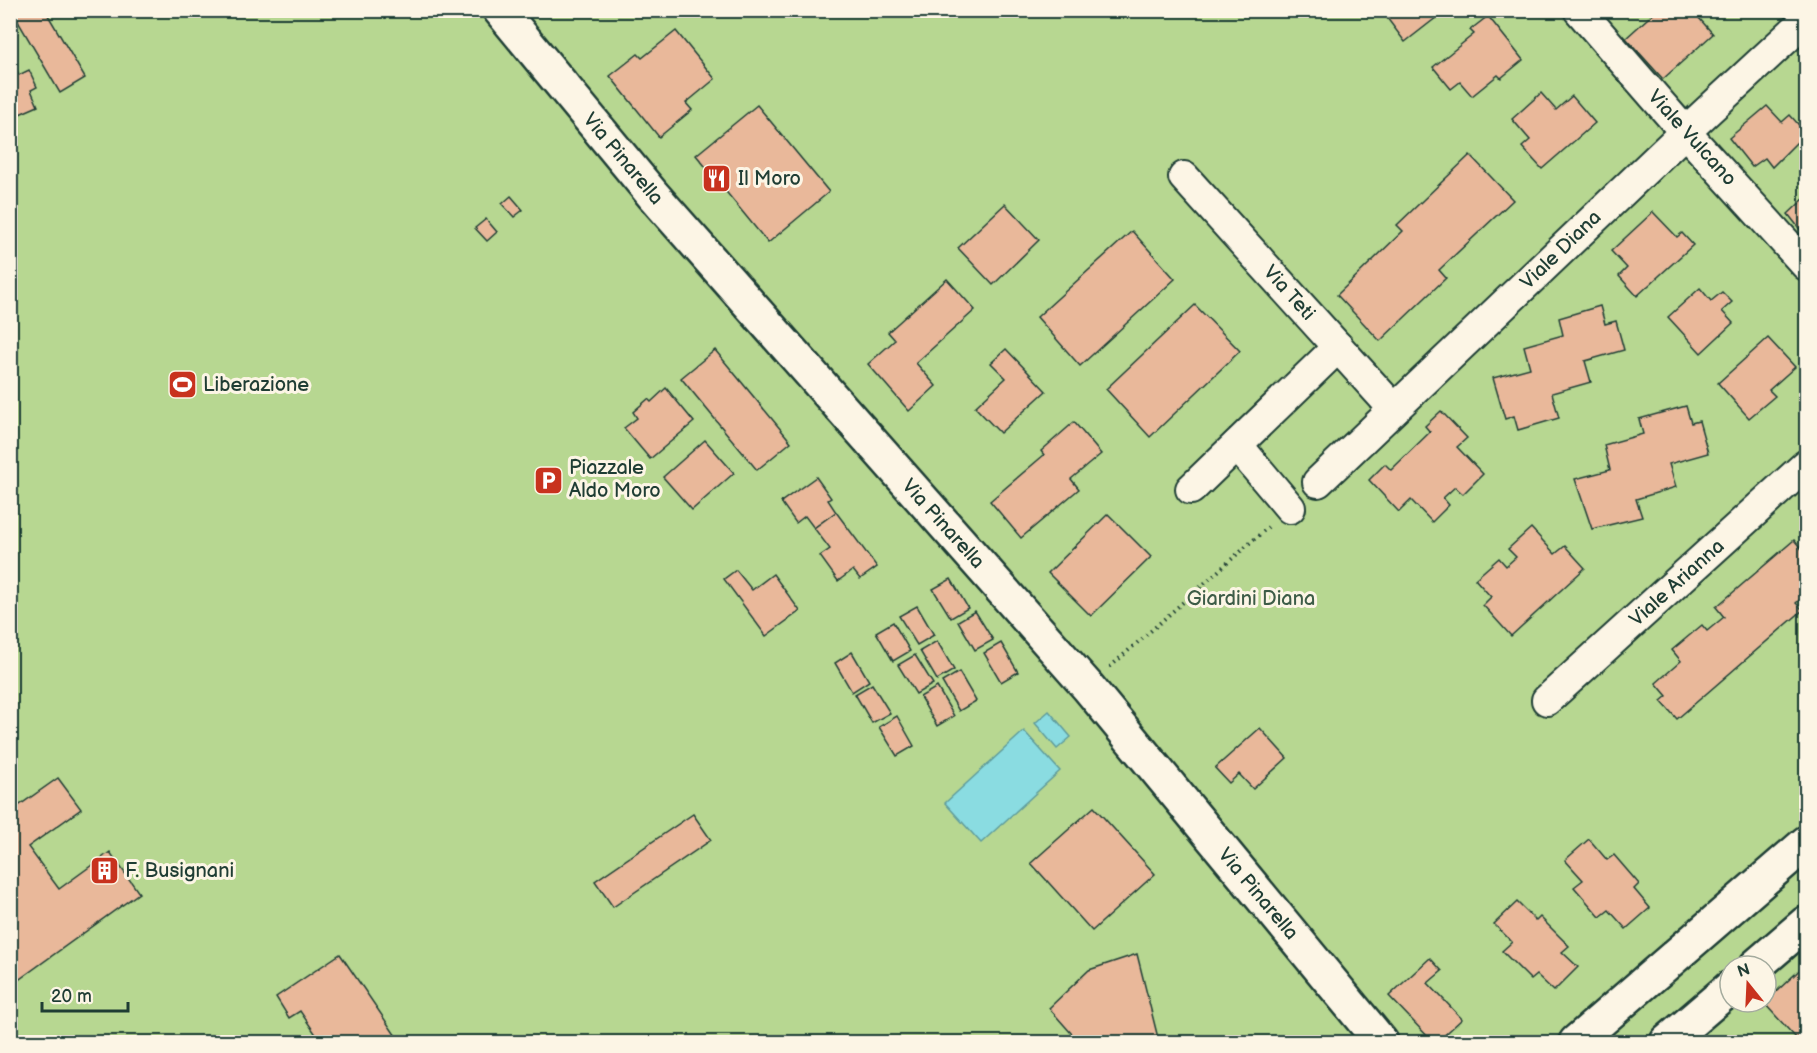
<svg xmlns="http://www.w3.org/2000/svg" width="1817" height="1053" viewBox="0 0 1817 1053" font-family="'Balsamiq Sans',sans-serif">
<style>
.green{fill:#b7d791;stroke:#6b8a62;stroke-width:1.5;fill-rule:evenodd}
.water{fill:#8adce1;stroke:#5f9c9c;stroke-width:1.5}
.building{fill:#e9b89a;stroke:#1f3d34;stroke-width:1.5}
.lines{fill:none;stroke-linecap:round;stroke-linejoin:round}
.minor-casing{stroke:#1f3d34;stroke-width:34}
.tertiary-casing{stroke:#1f3d34;stroke-width:38}
.path{stroke:#1f3d34;stroke-width:4;stroke-dasharray:1.5 4.5;stroke-linecap:butt}
.minor{stroke:#fcf5e5;stroke-width:30}
.tertiary{stroke:#fcf5e5;stroke-width:33}
.labels{text-anchor:middle;dominant-baseline:central;stroke-width:6;stroke-linejoin:round;paint-order:stroke}
.street-label{font-size:20px;fill:#1f3d34;stroke:#fcf5e5}
.poi-label{font-size:20px;fill:#1f3d34;stroke:#fcf5e5;text-anchor:start}
.park-label{font-size:20px;fill:#3d5c47;stroke:#fcf5e5}
</style>
<rect width="100%" height="100%" fill="#fcf5e5"/>
<filter id="ink" filterUnits="userSpaceOnUse"><feTurbulence type="fractalNoise" baseFrequency=".0167" numOctaves="2"/><feDisplacementMap in="SourceGraphic" scale="12" xChannelSelector="R" yChannelSelector="G"/><feConvolveMatrix kernelMatrix="1 2 1 2 8 2 1 2 1" color-interpolation-filters="sRGB"/></filter>
<g filter="url(#ink)">
<path class="green" d="M10 11H1806V1042H11ZM1730 966H1766V1002H1730Z"/>
<g class="water">
<polygon points="1049,711 1071,737 1057,749 1035,723"/>
<polygon points="1024,731 1060,771 981,843 945,803"/>
</g>
<g class="building">
<polygon points="17,10 45,10 85,78 60,93 13,13"/>
<polygon points="1381,10 1446,10 1405,42"/>
<polygon points="1657,10 1692,10 1713,34 1663,79 1626,38"/>
<polygon points="1488,16 1523,60 1501,78 1498,75 1472,96 1460,82 1451,89 1433,67 1474,34 1470,30"/>
<polygon points="676,31 715,79 686,103 692,110 659,137 610,76 638,54 642,58"/>
<polygon points="10,56 19,75 29,70 37,87 31,90 38,106 15,116 10,106"/>
<polygon points="1541,93 1556,110 1572,96 1595,123 1542,169 1522,147 1530,140 1512,119"/>
<polygon points="757,105 829,192 768,243 696,155"/>
<polygon points="1767,106 1782,122 1790,115 1806,133 1772,167 1765,158 1752,167 1729,138"/>
<polygon points="1470,155 1513,200 1439,270 1446,278 1380,341 1337,295 1403,231 1397,225"/>
<polygon points="511,196 523,210 514,217 502,204"/>
<polygon points="1806,197 1806,237 1788,214"/>
<polygon points="1005,204 1039,240 993,285 958,248"/>
<polygon points="1653,212 1677,237 1682,233 1693,245 1637,296 1619,276 1627,268 1611,251"/>
<polygon points="486,219 497,232 487,241 475,228"/>
<polygon points="1132,231 1175,279 1080,366 1037,317"/>
<polygon points="947,279 975,310 916,363 936,386 909,411 868,364 895,340 888,332"/>
<polygon points="1700,288 1711,301 1722,292 1732,302 1722,311 1733,323 1701,353 1668,317"/>
<polygon points="1195,305 1240,351 1150,437 1106,389"/>
<polygon points="1600,306 1605,324 1616,321 1624,350 1585,361 1591,382 1552,393 1559,418 1518,430 1514,416 1505,419 1493,378 1530,368 1524,346 1563,335 1559,318"/>
<polygon points="1768,338 1795,367 1769,390 1775,396 1749,418 1718,383"/>
<polygon points="1006,349 1046,391 1000,433 975,407 1006,378 991,363"/>
<polygon points="715,350 791,442 757,470 681,378"/>
<polygon points="666,388 694,422 650,459 624,428 637,418 633,412 648,399 651,402"/>
<polygon points="1686,406 1691,423 1699,421 1708,453 1669,464 1676,487 1636,499 1642,517 1592,529 1575,479 1610,470 1604,445 1643,434 1639,419"/>
<polygon points="1441,411 1467,438 1457,447 1483,474 1463,494 1455,487 1443,498 1449,505 1432,522 1411,500 1399,512 1369,480 1385,464 1391,470 1430,432 1425,426"/>
<polygon points="1074,422 1101,454 1071,479 1079,489 1021,538 990,501 1044,455 1041,451"/>
<polygon points="705,440 734,473 692,510 663,477"/>
<polygon points="816,477 831,498 828,500 836,512 814,528 805,516 796,523 781,502"/>
<polygon points="836,512 877,567 860,579 853,570 838,581 820,556 830,549 814,528"/>
<polygon points="1108,514 1151,557 1091,616 1048,573"/>
<polygon points="1531,528 1555,554 1565,546 1585,568 1511,636 1483,605 1491,597 1475,579 1499,558 1506,566 1516,557 1508,549"/>
<polygon points="1794,540 1806,554 1806,594 1796,603 1803,610 1677,719 1661,701 1667,696 1656,683 1681,661 1672,650 1702,625 1707,631 1724,617 1716,607"/>
<polygon points="736,570 752,590 773,574 800,611 766,636 724,579"/>
<polygon points="951,579 968,608 951,618 933,589"/>
<polygon points="917,606 934,635 917,645 899,616"/>
<polygon points="975,611 993,640 975,650 958,621"/>
<polygon points="893,622 910,651 893,661 876,632"/>
<polygon points="937,641 954,670 937,680 920,651"/>
<polygon points="1001,643 1018,672 1001,682 984,653"/>
<polygon points="852,652 869,681 852,692 835,663"/>
<polygon points="915,655 933,684 916,694 898,665"/>
<polygon points="959,672 976,701 959,711 942,682"/>
<polygon points="872,684 890,713 872,723 855,694"/>
<polygon points="937,687 954,716 937,726 920,697"/>
<polygon points="897,716 914,746 897,756 879,727"/>
<polygon points="1260,728 1287,758 1253,789 1239,774 1229,783 1215,768"/>
<polygon points="58,778 81,809 28,847 59,889 110,852 139,893 10,986 10,812"/>
<polygon points="1094,807 1155,874 1092,931 1031,863"/>
<polygon points="693,814 711,840 613,907 595,881"/>
<polygon points="1589,839 1607,860 1614,855 1639,884 1634,889 1650,908 1626,929 1609,910 1600,917 1574,887 1583,880 1565,860"/>
<polygon points="1517,902 1536,921 1540,917 1569,946 1562,952 1578,967 1554,991 1537,975 1531,980 1502,951 1512,942 1494,924"/>
<polygon points="340,954 400,1042 321,1042 300,1011 289,1018 276,997"/>
<polygon points="1137,954 1159,1042 1079,1042 1049,1008 1089,970"/>
<polygon points="1430,958 1442,971 1428,983 1462,1019 1437,1042 1433,1042 1389,996"/>
<polygon points="1806,964 1806,1031 1797,1039 1764,1003"/>
</g>
<g class="lines">
<defs>
<g id="minor">
<polyline points="1579,10 1685,132 1806,265"/>
<polyline points="1184,177 1394,409"/>
<polyline points="1237,445 1290,508"/>
<polyline points="1318,482 1685,132 1806,20"/>
<polyline points="1191,489 1338,347"/>
<polyline points="1547,700 1806,465"/>
</g>
<g id="tertiary">
<polyline points="500,10 653,195 1088,687 1381,1042"/>
<polyline points="1756,966 1806,923"/>
<polyline points="1576,1042 1806,843"/>
<polyline points="1667,1042 1730,988"/>
</g>
</defs>
<use href="#minor" class="minor-casing"/>
<use href="#tertiary" class="tertiary-casing"/>
<polyline class="path" points="1110,667 1268,527"/>
<use href="#minor" class="minor"/>
<use href="#tertiary" class="tertiary"/>
</g>
</g>
<defs>
<symbol id="restaurant-square" viewBox="-11 -11 22 22"><rect x="-9" y="-9" width="18" height="18" rx="4" fill="#c8321e" stroke="#fcf5e5"/><path d="M-5-6h1v4h1v-4h1v4h1v-4h1v5L-1.5 .5V6h-2V.5L-5-1ZM5-6V6H3V1.5H1.5Q1.5-4 5-6Z" fill="#fff"/></symbol>
<symbol id="stadium-square" viewBox="-11 -11 22 22"><rect x="-9" y="-9" width="18" height="18" rx="4" fill="#c8321e" stroke="#fcf5e5"/><path d="M0-5a6.5 5 0 1 0 0 10a6.5 5 0 1 0 0-10ZM-3.5-1.8h7v3.6h-7Z" fill="#fff"/></symbol>
<symbol id="parking-square" viewBox="-11 -11 22 22"><rect x="-9" y="-9" width="18" height="18" rx="4" fill="#c8321e" stroke="#fcf5e5"/><path d="M-3.5-5.5H1a3.5 3.5 0 0 1 0 7H-1V5.5H-3.5ZM-1-3.4V-.6H.8a1.4 1.4 0 0 0 0-2.8Z" fill="#fff"/></symbol>
<symbol id="building-square" viewBox="-11 -11 22 22"><rect x="-9" y="-9" width="18" height="18" rx="4" fill="#c8321e" stroke="#fcf5e5"/><path d="M-4-6H4V6H1V3H-1V6H-4ZM-2.5-4.3h1.7v1.8h-1.7ZM.8-4.3h1.7v1.8H.8ZM-2.5-1h1.7V.8h-1.7ZM.8-1h1.7V.8H.8Z" fill="#fff"/></symbol>
</defs>
<g fill-rule="evenodd">
<use href="#restaurant-square" x="700" y="162" width="33" height="33"/>
<use href="#stadium-square" x="166" y="368" width="33" height="33"/>
<use href="#parking-square" x="532" y="464" width="33" height="33"/>
<use href="#building-square" x="88" y="854" width="33" height="33"/>
</g>
<g class="labels">
<g class="street-label">
<text transform="translate(1692 138) rotate(48)">Viale Vulcano</text>
<text transform="translate(623 159) rotate(50)">Via Pinarella</text>
<text transform="translate(1561 250) rotate(-44)">Viale Diana</text>
<text transform="translate(1289 293) rotate(48)">Via Teti</text>
<text transform="translate(943 524) rotate(48)">Via Pinarella</text>
<text transform="translate(1677 583) rotate(-42)">Viale Arianna</text>
<text transform="translate(1258 894) rotate(50)">Via Pinarella</text>
</g>
<g class="poi-label">
<text x="738" y="179">Il Moro</text>
<text x="203" y="385">Liberazione</text>
<text x="569" y="468">Piazzale<tspan x="569" dy="23">Aldo Moro</tspan></text>
<text x="125" y="871">F. Busignani</text>
</g>
<g class="park-label">
<text x="1251" y="599">Giardini Diana</text>
</g>
</g>
<rect width="1817" height="1053" fill="none" stroke="#fcf5e5" stroke-width="36"/>
<rect x="18" y="18" width="1781" height="1017" fill="none" stroke="#1f3d34" stroke-width="2" filter="url(#ink)"/>
<g transform="translate(1748 984) rotate(342)"><circle r="28" fill="#fcf5e5" stroke="#a4ab9e" stroke-width="1.5"/>
<path d="M0-4.5L10 22L0 15L-10 22Z" fill="#c8321e"/>
<text y="-9" font-size="16" font-weight="bold" text-anchor="middle" fill="#1f3d34">N</text>
</g>
<path d="M42 1002v9h86v-9" fill="none" stroke="#1f3d34" stroke-width="3"/>
<text x="51" y="1002" font-size="18" fill="#1f3d34" stroke="#fcf5e5" stroke-width="4.5" paint-order="stroke">20 m</text>
</svg>
